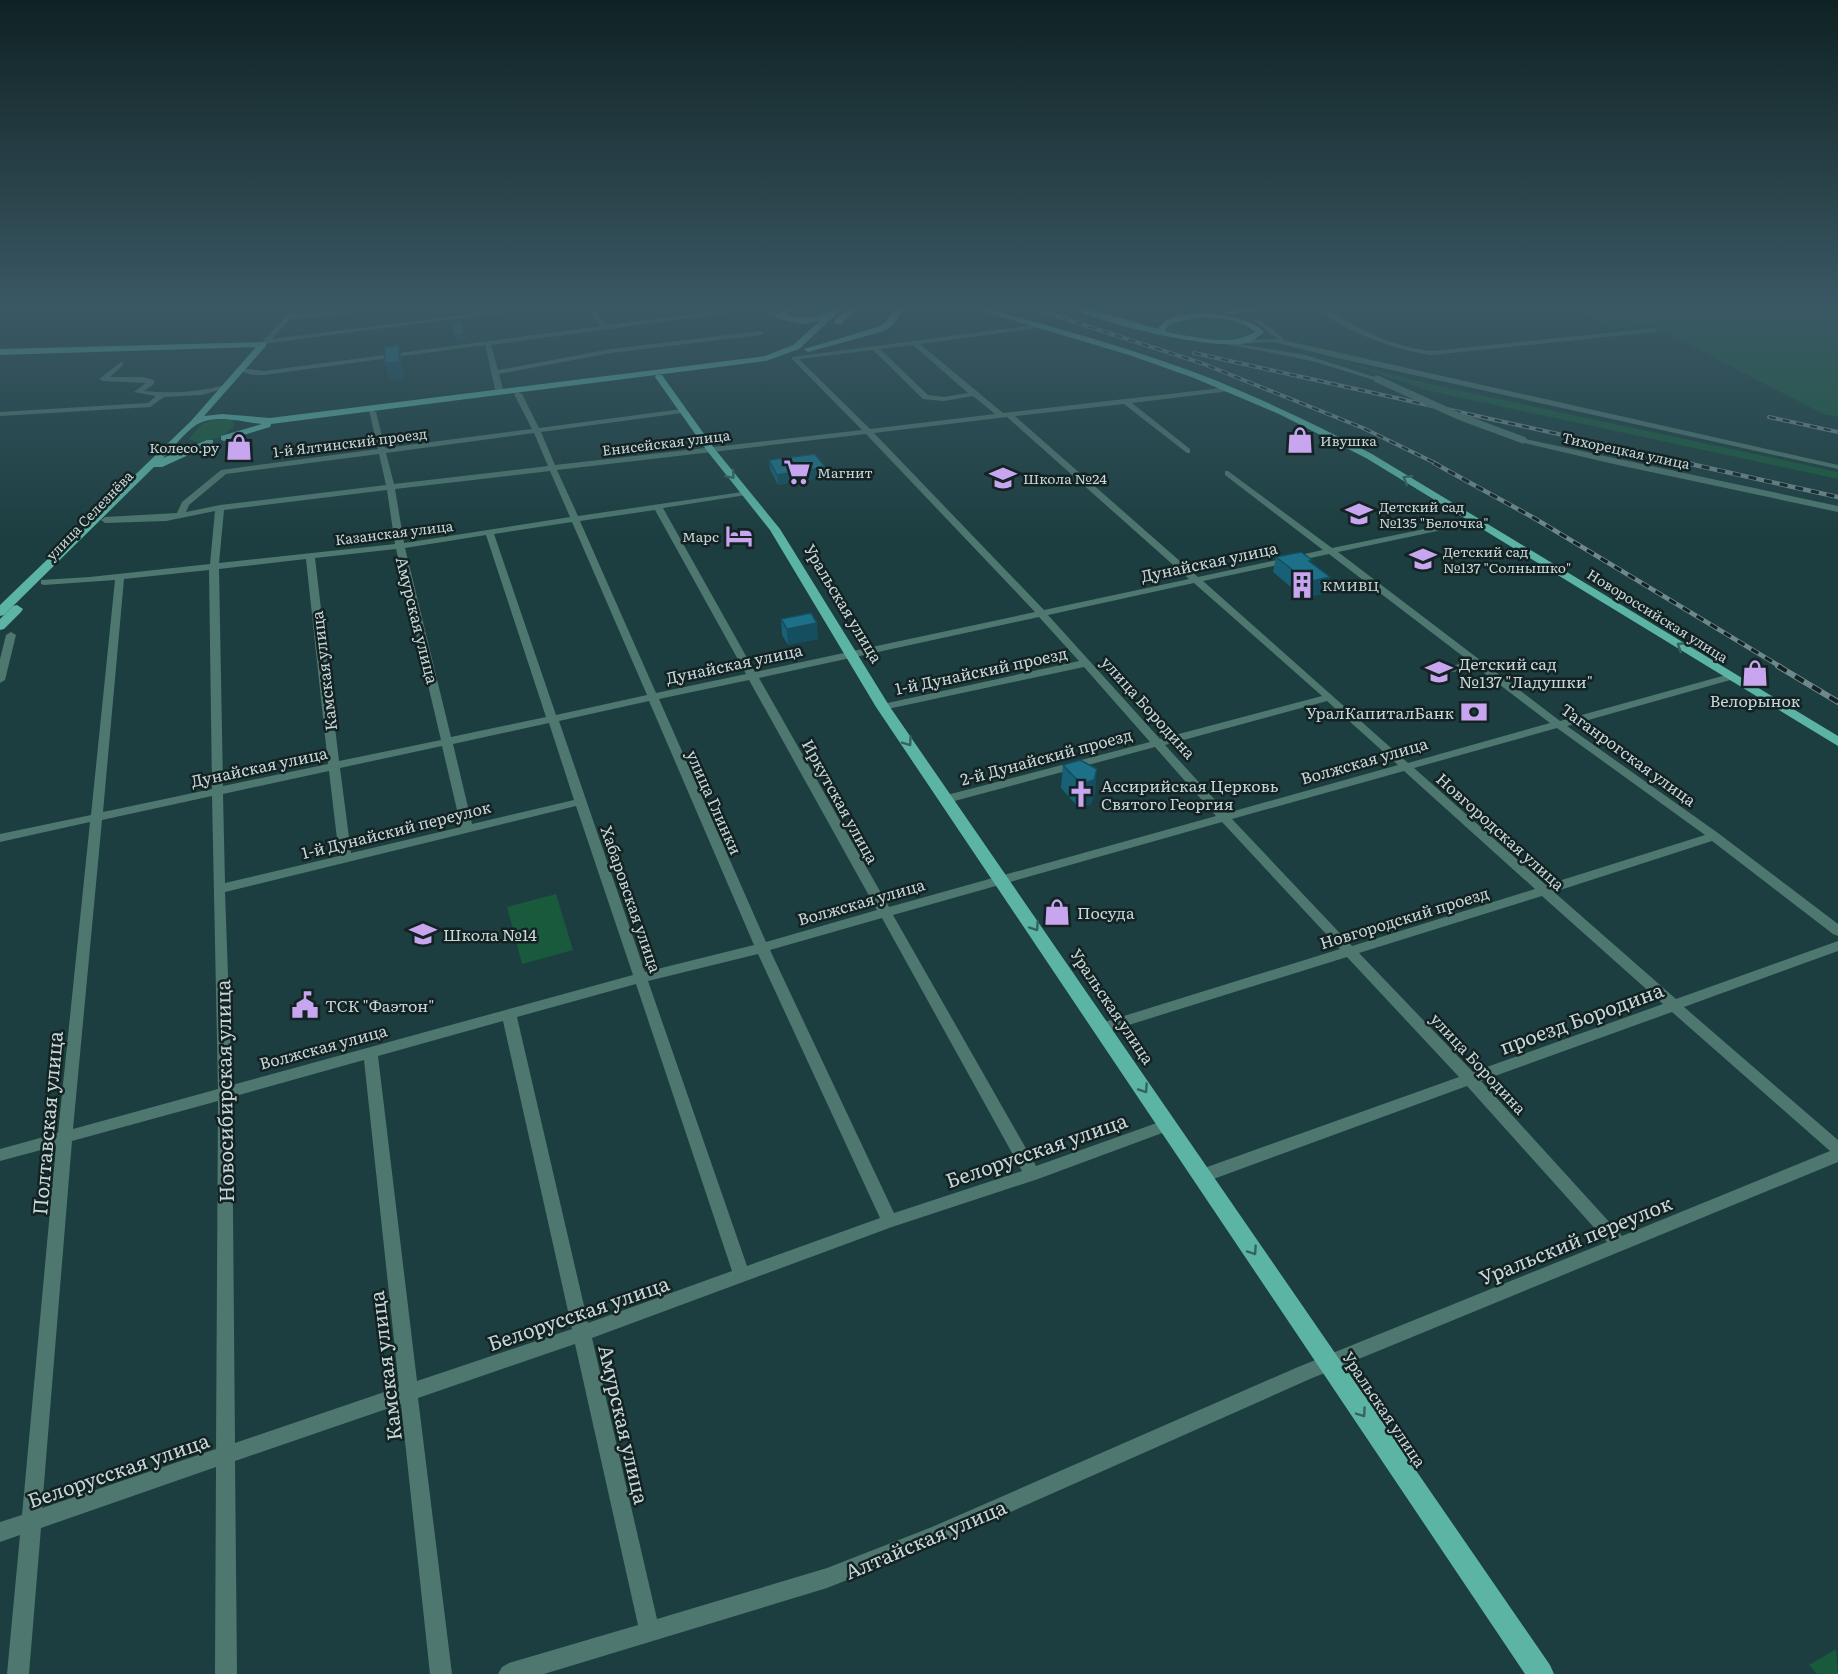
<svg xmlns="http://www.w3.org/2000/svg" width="1838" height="1674" viewBox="0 0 1838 1674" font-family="Literata,serif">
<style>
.green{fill:#19593c}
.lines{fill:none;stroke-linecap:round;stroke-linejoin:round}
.minor{fill:#4e776f;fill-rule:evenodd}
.major{fill:#5bb4a4;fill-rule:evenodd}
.rail-far2-casing{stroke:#6f898b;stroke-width:4}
.rail-far1-casing{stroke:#6f898b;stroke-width:4.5}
.rail-casing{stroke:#6f898b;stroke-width:6}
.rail-far2{stroke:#142223;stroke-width:2;stroke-dasharray:7;stroke-linecap:butt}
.rail-far1{stroke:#142223;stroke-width:3;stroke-dasharray:8;stroke-linecap:butt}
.rail{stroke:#142223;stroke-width:4;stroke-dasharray:10;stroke-linecap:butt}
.minor-bridge{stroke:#4e776f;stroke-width:7}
.wall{fill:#186075}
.shaded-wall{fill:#144e5f}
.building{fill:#1c7088;stroke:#144e5f;stroke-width:1.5}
.oneway{stroke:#34645d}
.labels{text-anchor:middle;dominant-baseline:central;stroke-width:5;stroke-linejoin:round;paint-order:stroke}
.far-poi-label{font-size:14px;fill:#c5d7d8;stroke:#142223;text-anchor:start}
.far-street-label{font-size:14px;fill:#c5d7d8;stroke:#142223}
.street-label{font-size:16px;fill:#c5d7d8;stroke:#142223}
.poi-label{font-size:16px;fill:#c5d7d8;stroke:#142223;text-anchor:start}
.near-street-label{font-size:20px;fill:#c5d7d8;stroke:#142223}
</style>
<rect width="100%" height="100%" fill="#1c3e40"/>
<g class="green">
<polygon points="1570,305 1838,305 1838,417 1823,414 1651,325 1613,329"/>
<path d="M1217 319 1240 323 1250 332C1238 345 1179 340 1165 330L1171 324Z"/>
<polygon points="1274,344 1434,385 1838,472 1838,479 1430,391 1355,366"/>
<path d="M216 418 233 419 234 426C224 437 203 447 189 439L202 424Z"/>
<polygon points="556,894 573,950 522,964 507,907"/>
<polygon points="1836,1649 1838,1674 1817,1674 1809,1665"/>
</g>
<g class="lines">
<g class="minor">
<polygon points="297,305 303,305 294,315 399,305 418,305 415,307 290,319 272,339 545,305 560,305 262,344 262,342"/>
<polygon points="568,305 574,305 576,308 593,309 607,325 734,308 761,308 776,305 787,305 769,310 781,315 782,316 779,318 763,312 734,312 491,345 498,370 611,349 761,331 764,333 761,335 611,353 499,374 504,393 500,395 496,393 485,345 264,375 252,375 237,370 240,368 264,371 601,326 589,312 572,311"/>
<path d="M1312 305H1319C1354 326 1391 348 1433 351L1654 328 1657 330 1654 332 1431 355C1391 349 1343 331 1312 305Z"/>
<polygon points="1257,318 1283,338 1283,340 1838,465 1838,469 1337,358 1273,342 1239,344 1306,355 1381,379 1377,381 1312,361 1216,342 1219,340 1232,342 1235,340 1277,339 1255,321 1254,320"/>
<path d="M1042 324 1045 326 1044 327 920 344 1003 413 1230 387 1234 389 1230 391 1132 403 1190 449V453H1187L1124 404 1015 416 1198 577 1323 550 1225 475V471H1228L1332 548 1478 518 1479 520 1475 523 1338 552 1560 721 1726 675H1734L1735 677 1734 679 1567 726 1718 833 1838 924V936L1833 934 1712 841 1554 892 1676 999 1838 941V951L1684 1007 1838 1140V1162L1310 1379 943 1542 827 1588 544 1674H498L502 1667 509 1663 638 1625 575 1344 418 1398 452 1674H430L401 1404 235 1461 237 1674H215L216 1467 41 1528 29 1674H7L20 1535 0 1542V1522L22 1515 56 1146 0 1161V1149L58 1133 90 822 0 842V834L91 815 115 580 44 585 41 584V580L90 577 210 564 215 511 166 521 105 523 101 520 105 517 177 513 182 502 221 470 378 449 369 410 376 412 385 448 532 429 514 394 518 392 522 394 539 428 682 409 686 411 682 413 541 432 555 465 862 430 792 359V357ZM913 345 968 393 944 397 928 395 880 349ZM873 350 923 399 944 401 973 396 995 414 870 429 799 359ZM1007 417 1189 579 1044 610 874 433ZM534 433 548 466 394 484 386 453ZM866 434 1035 612 755 672 663 508 746 495H749V491L578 516 557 470ZM379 454 386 485 220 505 186 512 189 505 226 474ZM550 471 570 517 404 543 395 489ZM387 490 395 544 219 563 224 510ZM655 510 746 674 656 693 580 521ZM572 522 647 695 556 715 494 534ZM486 535 546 717 451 737 405 548ZM396 549 441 740 339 761 315 558ZM1329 554 1469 661 1449 667V671L1453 672 1475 666 1550 723 1408 763 1203 581ZM306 559 328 764 223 786 219 569ZM209 570 212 789 103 812 124 579ZM1194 583 1322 696 1160 739 1048 615ZM1039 617 1079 661 883 704 878 707 883 710 1084 667 1150 742 943 796 941 799 943 802 947 803 1155 747 1216 816 889 907 759 678ZM749 680 877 910 766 942 659 699ZM649 701 754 945 645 972 559 721ZM1327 701 1398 765 1227 813 1165 745ZM549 723 574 800 472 824 453 744ZM1557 728 1705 835 1546 885 1414 768ZM442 746 461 827 351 853 340 768ZM329 771 339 856 225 883 223 794ZM1404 771 1535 889 1352 946 1232 819ZM212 796 218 1089 73 1129 102 820ZM576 806 633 975 232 1085 225 892ZM1222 822 1340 949 1098 1024 1096 1028 1098 1032 1103 1033 1347 957 1459 1077 1196 1171 1194 1176 1196 1181 1202 1183 1208 1181 1467 1086 1607 1242 1298 1367 932 1527 827 1568 657 1619 592 1338 892 1227 1038 1179 1173 1129 1176 1125 1173 1121 1168 1119 1036 1166 893 915ZM1542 896 1663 1004 1473 1072 1359 953ZM882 918 1022 1171 894 1213 770 950ZM758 954 880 1218 747 1266 648 981ZM636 984 732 1271 588 1323 517 1017ZM1672 1012 1830 1151 1622 1236 1481 1081ZM503 1021 572 1329 417 1381 378 1056ZM364 1060 399 1387 235 1443 232 1097ZM218 1101 216 1449 42 1508 72 1141Z"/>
<path d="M121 362 123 363V365L110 377H143L154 380V384L144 391C172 394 198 392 225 385L229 387 202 395 164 397 150 407 0 416V412L148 403 156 396 134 392 146 383 103 381 99 379Z"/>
<polygon points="1520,438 1838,506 1838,512 1618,465 1520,442"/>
<polygon points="11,632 16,635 5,680 0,683 0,659 6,635"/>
</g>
<g class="major">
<path d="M791 305H800L786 315C805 320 822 319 838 305H846L799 349 766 361 271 424 270 427 224 441 221 440V436L262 424C242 422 215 413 196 425 184 433 173 448 163 458L207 440H213V444L162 467H154L4 615 0 616V605L191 421 256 347 0 355V349L266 342V346L204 416 222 414 270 418 765 356 793 345 821 320 803 324 776 318V314Z"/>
<polygon points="853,305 861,305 841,324 835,324 835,320"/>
<polygon points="898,305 906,305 893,325 884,331 808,352 804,349 878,327 887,321"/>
<path d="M962 305H973C1050 326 1127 347 1202 375 1260 398 1317 425 1372 454L1838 736V746L1366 458 1279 414 1194 378 1129 355Z"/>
<path d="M1066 305H1077L1158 329C1171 303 1246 312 1264 332 1260 336 1254 340 1249 342 1221 353 1091 322 1066 305ZM1196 318C1216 318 1239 318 1255 332 1230 347 1195 337 1167 332L1165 329 1172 324Z"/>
<polygon points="1273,305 1319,305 1283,311 1279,309 1227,314 1223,312"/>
<polygon points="656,375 662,375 714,448 780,529 890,707 1550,1665 1554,1674 1525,1674 876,707 770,530 708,452 655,377"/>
<polygon points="17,605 23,609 21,612 4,629 0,630 0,619 13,606"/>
</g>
<defs>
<g id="rail-far2">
<polyline points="1022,305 1201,363 1363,428 1437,464"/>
<polyline points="1194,353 1693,464"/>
<polyline points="1769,417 1838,432"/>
</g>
<g id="rail-far1">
<polyline points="1434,463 1534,518 1781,667"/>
<polyline points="1686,463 1838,497"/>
</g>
<polyline id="rail" points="1778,666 1838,702"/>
</defs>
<use href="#rail-far2" class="rail-far2-casing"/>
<use href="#rail-far1" class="rail-far1-casing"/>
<use href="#rail" class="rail-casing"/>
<use href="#rail-far2" class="rail-far2"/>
<use href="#rail-far1" class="rail-far1"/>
<use href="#rail" class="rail"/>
<polyline class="minor-bridge" points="1377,379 1461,417 1523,440"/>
</g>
<g class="wall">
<polygon points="769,460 826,477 778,485 770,469"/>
<polygon points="1276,557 1312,563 1326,593 1304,598 1273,572"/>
<polygon points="781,619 818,639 788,645 782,635"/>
<polygon points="1063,765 1095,793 1091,804 1078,807 1061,788"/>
</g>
<g class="shaded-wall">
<polygon points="464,333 466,342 456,343 454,335"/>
<polygon points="399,345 403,363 404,379 389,381 385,363"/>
<polygon points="825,467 826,477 778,485 777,475"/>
<polygon points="1330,577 1326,593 1304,598 1308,582"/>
<polygon points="817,623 818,639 788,645 787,629"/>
<polygon points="1097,769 1095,793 1091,804 1078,807 1081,784"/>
</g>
<g class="building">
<polygon points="462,322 464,333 454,335 452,323"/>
<polygon points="399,345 399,362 385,363 385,347"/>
<polygon points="815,454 825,467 777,475 769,460"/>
<polygon points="1301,552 1312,560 1309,561 1330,577 1308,582 1276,557"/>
<polygon points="811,613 817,623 787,629 781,619"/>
<polygon points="1080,760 1097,769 1094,780 1081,784 1063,765"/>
</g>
<defs><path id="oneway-chevron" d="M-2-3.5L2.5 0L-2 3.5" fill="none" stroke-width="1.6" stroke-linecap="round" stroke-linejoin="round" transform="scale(1.5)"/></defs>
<g class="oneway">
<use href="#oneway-chevron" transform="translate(731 475) rotate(50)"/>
<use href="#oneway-chevron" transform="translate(1407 479) rotate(-149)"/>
<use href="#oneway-chevron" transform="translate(1681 646) rotate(-148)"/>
<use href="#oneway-chevron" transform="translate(908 742) rotate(55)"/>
<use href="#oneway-chevron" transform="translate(1035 927) rotate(56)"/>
<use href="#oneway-chevron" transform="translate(1144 1089) rotate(56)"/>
<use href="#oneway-chevron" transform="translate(1253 1251) rotate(56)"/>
<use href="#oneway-chevron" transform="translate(1362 1413) rotate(55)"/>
</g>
<linearGradient id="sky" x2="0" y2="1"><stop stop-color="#0f2223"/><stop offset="0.57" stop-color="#3a5864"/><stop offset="1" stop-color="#3a5864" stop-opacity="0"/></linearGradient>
<rect width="1838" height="539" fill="url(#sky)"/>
<defs>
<symbol id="shop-bare" viewBox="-9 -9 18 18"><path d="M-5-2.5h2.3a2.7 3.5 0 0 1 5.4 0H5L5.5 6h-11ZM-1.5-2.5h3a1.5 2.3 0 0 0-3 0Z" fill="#c7a6ef" stroke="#142223" stroke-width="2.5" paint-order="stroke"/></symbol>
<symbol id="supermarket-bare" viewBox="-9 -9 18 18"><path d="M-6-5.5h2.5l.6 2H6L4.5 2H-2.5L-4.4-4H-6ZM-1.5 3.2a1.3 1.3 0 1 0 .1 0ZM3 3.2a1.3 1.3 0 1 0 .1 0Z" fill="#c7a6ef" stroke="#142223" stroke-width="2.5" paint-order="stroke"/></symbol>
<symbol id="school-bare" viewBox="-9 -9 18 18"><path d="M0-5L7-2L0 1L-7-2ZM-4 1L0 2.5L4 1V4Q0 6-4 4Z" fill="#c7a6ef" stroke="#142223" stroke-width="2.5" paint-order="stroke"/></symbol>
<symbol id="hotel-bare" viewBox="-9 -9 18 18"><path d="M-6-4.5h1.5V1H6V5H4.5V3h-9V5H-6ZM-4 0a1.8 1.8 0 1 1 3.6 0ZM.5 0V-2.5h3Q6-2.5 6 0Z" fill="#c7a6ef" stroke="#142223" stroke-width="2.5" paint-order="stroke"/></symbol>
<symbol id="building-bare" viewBox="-9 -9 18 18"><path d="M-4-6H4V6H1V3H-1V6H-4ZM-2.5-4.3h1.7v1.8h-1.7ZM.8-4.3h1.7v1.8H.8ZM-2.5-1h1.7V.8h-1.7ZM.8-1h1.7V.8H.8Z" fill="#c7a6ef" stroke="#142223" stroke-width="2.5" paint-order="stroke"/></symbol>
<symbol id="bank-bare" viewBox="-9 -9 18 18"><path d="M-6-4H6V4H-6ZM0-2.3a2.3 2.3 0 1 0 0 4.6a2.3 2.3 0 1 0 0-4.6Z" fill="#c7a6ef" stroke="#142223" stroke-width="2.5" paint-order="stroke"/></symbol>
<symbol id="church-bare" viewBox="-9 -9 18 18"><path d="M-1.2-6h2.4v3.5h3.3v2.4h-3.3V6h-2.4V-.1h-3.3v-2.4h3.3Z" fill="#c7a6ef" stroke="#142223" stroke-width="2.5" paint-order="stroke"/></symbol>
<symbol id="civic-bare" viewBox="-9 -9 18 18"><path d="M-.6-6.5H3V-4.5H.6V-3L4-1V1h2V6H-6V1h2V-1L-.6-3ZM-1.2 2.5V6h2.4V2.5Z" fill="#c7a6ef" stroke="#142223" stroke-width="2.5" paint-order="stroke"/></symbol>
</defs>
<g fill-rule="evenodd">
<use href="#shop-bare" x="1281" y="421" width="38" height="38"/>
<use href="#shop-bare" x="220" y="428" width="38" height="38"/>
<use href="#supermarket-bare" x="778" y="453" width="38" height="38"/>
<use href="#school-bare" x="984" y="459" width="38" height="38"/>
<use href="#school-bare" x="1340" y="495" width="38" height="38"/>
<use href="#hotel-bare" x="720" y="517" width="38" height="38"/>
<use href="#school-bare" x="1404" y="540" width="38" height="38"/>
<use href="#building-bare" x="1283" y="566" width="38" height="38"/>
<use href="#school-bare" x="1420" y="653" width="38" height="38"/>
<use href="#shop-bare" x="1736" y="654" width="38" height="38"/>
<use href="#bank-bare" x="1455" y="693" width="38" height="38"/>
<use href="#church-bare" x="1062" y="775" width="38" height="38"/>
<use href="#shop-bare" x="1038" y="893" width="38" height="38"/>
<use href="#school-bare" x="404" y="915" width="38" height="38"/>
<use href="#civic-bare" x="286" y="986" width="38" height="38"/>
</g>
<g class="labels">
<g class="far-poi-label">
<text x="1320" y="440">Ивушка</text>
<text x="219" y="447" text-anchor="end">Колесо.ру</text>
<text x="817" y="472">Магнит</text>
<text x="1023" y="478">Школа №24</text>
<text x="1379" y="506">Детский сад<tspan x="1379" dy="16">№135 "Белочка"</tspan></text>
<text x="719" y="536" text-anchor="end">Марс</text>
<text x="1443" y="551">Детский сад<tspan x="1443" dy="16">№137 "Солнышко"</tspan></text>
<text x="1322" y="585">КМИВЦ</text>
</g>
<g class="far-street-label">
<text transform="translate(350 442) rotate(-7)">1-й Ялтинский проезд</text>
<text transform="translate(666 442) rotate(-7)">Енисейская улица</text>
<text transform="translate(1626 450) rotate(12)">Тихорецкая улица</text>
<text transform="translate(89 515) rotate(-46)">улица Селезнёва</text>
<text transform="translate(394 532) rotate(-7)">Казанская улица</text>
<text transform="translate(1658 615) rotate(32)">Новороссийская улица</text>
</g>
<g class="street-label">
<text transform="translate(1209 561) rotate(-12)">Дунайская улица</text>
<text transform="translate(844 603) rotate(59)">Уральская улица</text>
<text transform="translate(418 620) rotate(76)">Амурская улица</text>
<text transform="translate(734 663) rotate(-12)">Дунайская улица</text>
<text transform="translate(981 670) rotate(-12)">1-й Дунайский проезд</text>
<text transform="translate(323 671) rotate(-97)">Камская улица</text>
<text transform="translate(1149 707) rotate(48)">улица Бородина</text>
<text transform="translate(1629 754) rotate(36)">Таганрогская улица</text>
<text transform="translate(1046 756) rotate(-15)">2-й Дунайский проезд</text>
<text transform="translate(1364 760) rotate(-16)">Волжская улица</text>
<text transform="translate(259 766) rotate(-12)">Дунайская улица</text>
<text transform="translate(841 801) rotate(61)">Иркутская улица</text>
<text transform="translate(715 802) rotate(66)">улица Глинки</text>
<text transform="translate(396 829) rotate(-14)">1-й Дунайский переулок</text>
<text transform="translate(1501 831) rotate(42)">Новгородская улица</text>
<text transform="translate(632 899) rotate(71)">Хабаровская улица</text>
<text transform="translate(861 901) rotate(-16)">Волжская улица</text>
<text transform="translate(1404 917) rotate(-17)">Новгородский проезд</text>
<text transform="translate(1113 1006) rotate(56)">Уральская улица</text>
<text transform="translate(323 1046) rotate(-15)">Волжская улица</text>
<text transform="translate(1479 1063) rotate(47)">улица Бородина</text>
<text transform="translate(1385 1409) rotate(56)">Уральская улица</text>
</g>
<g class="poi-label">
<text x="1459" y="663">Детский сад<tspan x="1459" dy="18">№137 "Ладушки"</tspan></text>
<text x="1755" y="700" text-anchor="middle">Велорынок</text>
<text x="1454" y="712" text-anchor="end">УралКапиталБанк</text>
<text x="1101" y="785">Ассирийская Церковь<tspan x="1101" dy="18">Святого Георгия</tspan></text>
<text x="1077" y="912">Посуда</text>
<text x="443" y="934">Школа №14</text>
<text x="325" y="1005">ТСК "Фаэтон"</text>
</g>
<g class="near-street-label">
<text transform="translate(1581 1017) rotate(-20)">проезд Бородина</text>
<text transform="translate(223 1091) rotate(-91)">Новосибирская улица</text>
<text transform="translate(46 1123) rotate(-85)">Полтавская улица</text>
<text transform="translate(1036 1149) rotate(-19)">Белорусская улица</text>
<text transform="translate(1575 1239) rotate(-22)">Уральский переулок</text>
<text transform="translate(578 1312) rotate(-19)">Белорусская улица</text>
<text transform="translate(384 1366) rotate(-97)">Камская улица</text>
<text transform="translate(625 1424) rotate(77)">Амурская улица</text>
<text transform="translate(118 1469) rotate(-19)">Белорусская улица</text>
<text transform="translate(925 1538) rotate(-23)">Алтайская улица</text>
</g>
</g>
</svg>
